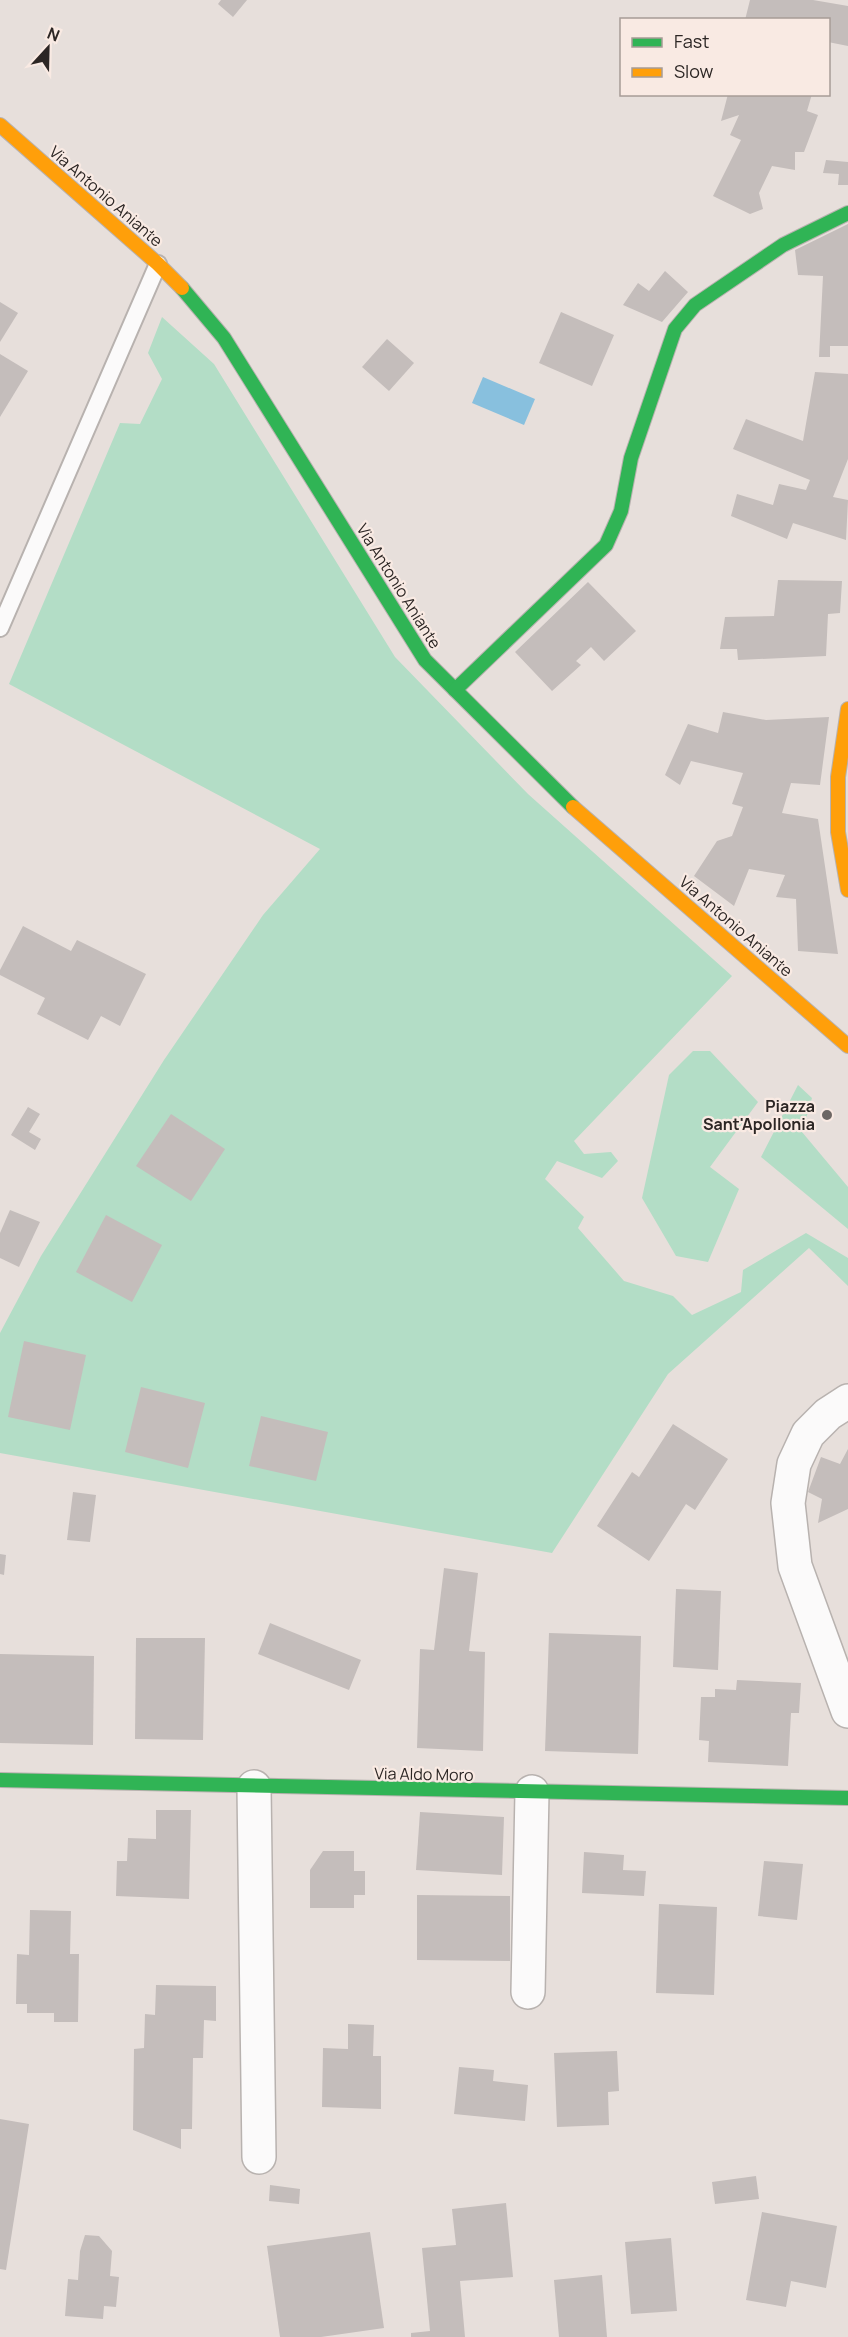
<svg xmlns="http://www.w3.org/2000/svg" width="848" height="2337" viewBox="0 0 848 2337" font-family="Manrope,sans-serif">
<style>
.green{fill:#b3ddc6}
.water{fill:#88c0de}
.building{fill:#c4bdbb}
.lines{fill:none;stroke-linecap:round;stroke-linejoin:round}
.lane-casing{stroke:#b8b2af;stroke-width:20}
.street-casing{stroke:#b8b2af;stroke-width:36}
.fast-casing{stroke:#b8b2af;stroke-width:16}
.slow-casing{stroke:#b8b2af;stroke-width:16}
.lane{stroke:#fbfafa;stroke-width:16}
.street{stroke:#fbfafa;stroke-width:33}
.fast{stroke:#30b455;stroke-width:14}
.slow{stroke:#ff9f0a;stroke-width:14}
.poi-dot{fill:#6d6764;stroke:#f9eae3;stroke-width:2}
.labels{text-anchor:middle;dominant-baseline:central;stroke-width:4.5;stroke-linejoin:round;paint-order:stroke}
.street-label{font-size:16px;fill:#2c2624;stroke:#f9eae3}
.poi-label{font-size:16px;font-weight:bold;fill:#2c2624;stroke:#f9eae3;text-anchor:end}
</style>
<rect width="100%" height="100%" fill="#e7dfdb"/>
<g class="green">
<polygon points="162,317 214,364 395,657 528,794 732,976 574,1141 584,1154 611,1152 618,1161 602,1178 557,1161 545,1179 584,1217 578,1228 624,1281 673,1296 692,1315 741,1292 743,1270 806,1233 848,1258 848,1286 809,1248 668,1374 552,1553 0,1453 0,1333 41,1256 164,1060 263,915 320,849 9,684 120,423 140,424 162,379 148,353"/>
<polygon points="693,1051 710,1051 758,1102 710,1167 739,1189 708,1262 676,1256 642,1198 669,1075"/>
<polygon points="798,1085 812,1098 802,1132 848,1187 848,1229 761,1157"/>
</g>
<polygon class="water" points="483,377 535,399 524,425 472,403"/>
<g class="building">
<polygon points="221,0 247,0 233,17 218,4"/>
<polygon points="750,0 813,0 848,6 848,46 828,42 828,20 745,20"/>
<polygon points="728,94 812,94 807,111 818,115 804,152 795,152 795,170 772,166 759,193 763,209 750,214 713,196 741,140 730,135 739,115 721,121"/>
<polygon points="826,160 848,162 848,185 838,185 839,174 823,173"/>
<polygon points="848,224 848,346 830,346 830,357 819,357 823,276 798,275 795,250"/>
<polygon points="665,271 688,292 662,322 623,305 638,283 649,291"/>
<polygon points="0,302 18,313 0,342"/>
<polygon points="561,312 614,335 592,386 539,363"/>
<polygon points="387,339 414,363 389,391 362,367"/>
<polygon points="0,354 28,371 0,417"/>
<polygon points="815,372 848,374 848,459 833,497 848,500 846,540 793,523 787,539 731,516 737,494 773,505 779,484 806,490 810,480 733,449 746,419 803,441"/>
<polygon points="778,580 842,581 840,613 828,614 826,656 738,660 737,649 720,649 725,617 774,616"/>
<polygon points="588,582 636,631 604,661 591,647 576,661 581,665 552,691 515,652"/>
<polygon points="723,712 766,720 829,717 820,785 791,783 782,813 818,819 838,954 798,951 796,899 776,897 785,875 749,869 734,906 694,876 717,841 732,836 743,807 732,804 743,773 691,761 680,785 665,775 688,724 718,733"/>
<polygon points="23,926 71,951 77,940 146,974 120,1026 101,1016 88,1040 37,1014 45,998 0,975 0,970"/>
<polygon points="28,1107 40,1114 29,1132 41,1139 35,1150 11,1135"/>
<polygon points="171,1114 225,1149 191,1201 136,1166"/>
<polygon points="10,1210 40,1222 19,1267 0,1258 0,1233"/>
<polygon points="106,1215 162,1245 132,1302 76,1272"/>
<polygon points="24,1341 86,1355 70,1430 8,1417"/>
<polygon points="141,1387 205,1403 188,1468 125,1452"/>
<polygon points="261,1416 328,1432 316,1481 249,1466"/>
<polygon points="673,1424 728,1459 695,1510 686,1504 649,1561 597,1526 632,1472 639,1477"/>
<polygon points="848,1449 848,1509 818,1523 822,1499 808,1492 821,1457 840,1464"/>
<polygon points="73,1492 96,1495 90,1542 67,1540"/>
<polygon points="0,1554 6,1555 4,1575 0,1574"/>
<polygon points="444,1568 478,1573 469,1651 485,1652 483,1751 417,1748 420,1649 434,1650"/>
<polygon points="676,1589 721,1591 718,1670 673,1667"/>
<polygon points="270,1623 361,1660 349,1690 258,1654"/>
<polygon points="549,1633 641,1636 638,1754 545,1751"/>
<polygon points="136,1638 205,1638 203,1740 135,1739"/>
<polygon points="0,1654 94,1656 93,1745 0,1743"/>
<polygon points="737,1680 801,1683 799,1713 791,1713 788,1766 708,1762 709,1741 699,1740 701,1697 715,1697 715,1689 736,1690"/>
<polygon points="156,1810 191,1810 189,1899 116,1896 117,1861 127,1861 128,1838 156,1839"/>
<polygon points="420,1812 504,1817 502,1875 416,1870"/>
<polygon points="323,1851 354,1851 354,1871 365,1871 365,1895 354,1895 354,1908 310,1908 310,1870"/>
<polygon points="584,1852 624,1855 623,1870 646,1871 644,1896 582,1893"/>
<polygon points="764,1861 803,1864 797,1920 758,1916"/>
<polygon points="417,1895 510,1896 510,1961 417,1960"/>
<polygon points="659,1904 717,1907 714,1995 656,1993"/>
<polygon points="30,1910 71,1911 70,1954 79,1954 78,2022 54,2022 54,2013 27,2013 27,2004 16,2004 17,1954 29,1955"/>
<polygon points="156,1985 216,1986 216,2021 204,2020 203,2058 193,2058 192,2129 181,2129 181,2149 133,2130 134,2049 144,2048 145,2014 155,2015"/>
<polygon points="348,2024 374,2025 373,2056 381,2056 381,2109 322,2107 323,2048 348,2049"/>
<polygon points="617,2051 619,2091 608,2092 609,2125 557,2127 554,2053"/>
<polygon points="459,2067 494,2070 493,2081 528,2085 525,2121 454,2114"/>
<polygon points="0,2119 29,2124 6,2270 0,2269"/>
<polygon points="756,2176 759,2199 715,2204 712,2182"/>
<polygon points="270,2185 300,2189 299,2204 269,2201"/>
<polygon points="506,2203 513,2277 460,2281 465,2337 411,2337 411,2333 430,2331 422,2248 456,2245 452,2209"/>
<polygon points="762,2212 837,2226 826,2288 791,2281 786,2307 746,2300"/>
<polygon points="370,2232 384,2328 321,2337 280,2337 267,2246"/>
<polygon points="85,2235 99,2236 112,2251 110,2276 119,2277 116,2307 104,2306 103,2319 65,2316 68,2279 78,2280 80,2251"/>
<polygon points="671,2238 677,2311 631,2314 625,2242"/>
<polygon points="602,2275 607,2337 559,2337 554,2280"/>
</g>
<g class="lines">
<defs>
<polyline id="lane" points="0,628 158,264"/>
<g id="street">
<polyline points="848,1401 828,1414 808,1434 794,1464 788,1503 795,1566 848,1711"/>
<polyline points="254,1787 259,2157"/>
<polyline points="528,1992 532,1792"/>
</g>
<g id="fast">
<polyline points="182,288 224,338 425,660 573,807"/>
<polyline points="455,690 606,545 621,511 631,458 675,329 695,305 783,245 848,213"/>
<polyline points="0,1780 848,1798"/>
</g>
<g id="slow">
<polyline points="0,125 158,264 182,288"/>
<polyline points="848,709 838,777 838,832 848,890"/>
<polyline points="573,807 848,1046"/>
</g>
</defs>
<use href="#lane" class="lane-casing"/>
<use href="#street" class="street-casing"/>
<use href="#fast" class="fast-casing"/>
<use href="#slow" class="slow-casing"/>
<use href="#lane" class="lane"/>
<use href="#street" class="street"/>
<use href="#fast" class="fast"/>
<use href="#slow" class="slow"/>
</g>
<circle class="poi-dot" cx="827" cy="1115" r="6"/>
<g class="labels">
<g class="street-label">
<text transform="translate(106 196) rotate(41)">Via Antonio Aniante</text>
<text transform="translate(399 586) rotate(58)">Via Antonio Aniante</text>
<text transform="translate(736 926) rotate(41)">Via Antonio Aniante</text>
<text transform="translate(424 1774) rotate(1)">Via Aldo Moro</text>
</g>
<g class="poi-label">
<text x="815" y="1106">Piazza<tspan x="815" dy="18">Sant'Apollonia</tspan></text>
</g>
</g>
<rect x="620" y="18" width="210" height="78" fill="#f9eae3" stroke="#a79c97" stroke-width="1.5"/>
<rect x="632" y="38" width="30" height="9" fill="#30b455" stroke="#a79c97" stroke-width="1.5"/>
<text x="674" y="48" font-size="18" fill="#2c2624">Fast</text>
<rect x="632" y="68" width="30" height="9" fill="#ff9f0a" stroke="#a79c97" stroke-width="1.5"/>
<text x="674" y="78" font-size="18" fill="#2c2624">Slow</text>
<g transform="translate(48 48) rotate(22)" stroke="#f9eae3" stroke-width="4.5" paint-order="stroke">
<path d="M0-4.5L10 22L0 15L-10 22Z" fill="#2c2624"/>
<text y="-9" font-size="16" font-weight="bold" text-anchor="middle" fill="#2c2624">N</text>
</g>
</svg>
